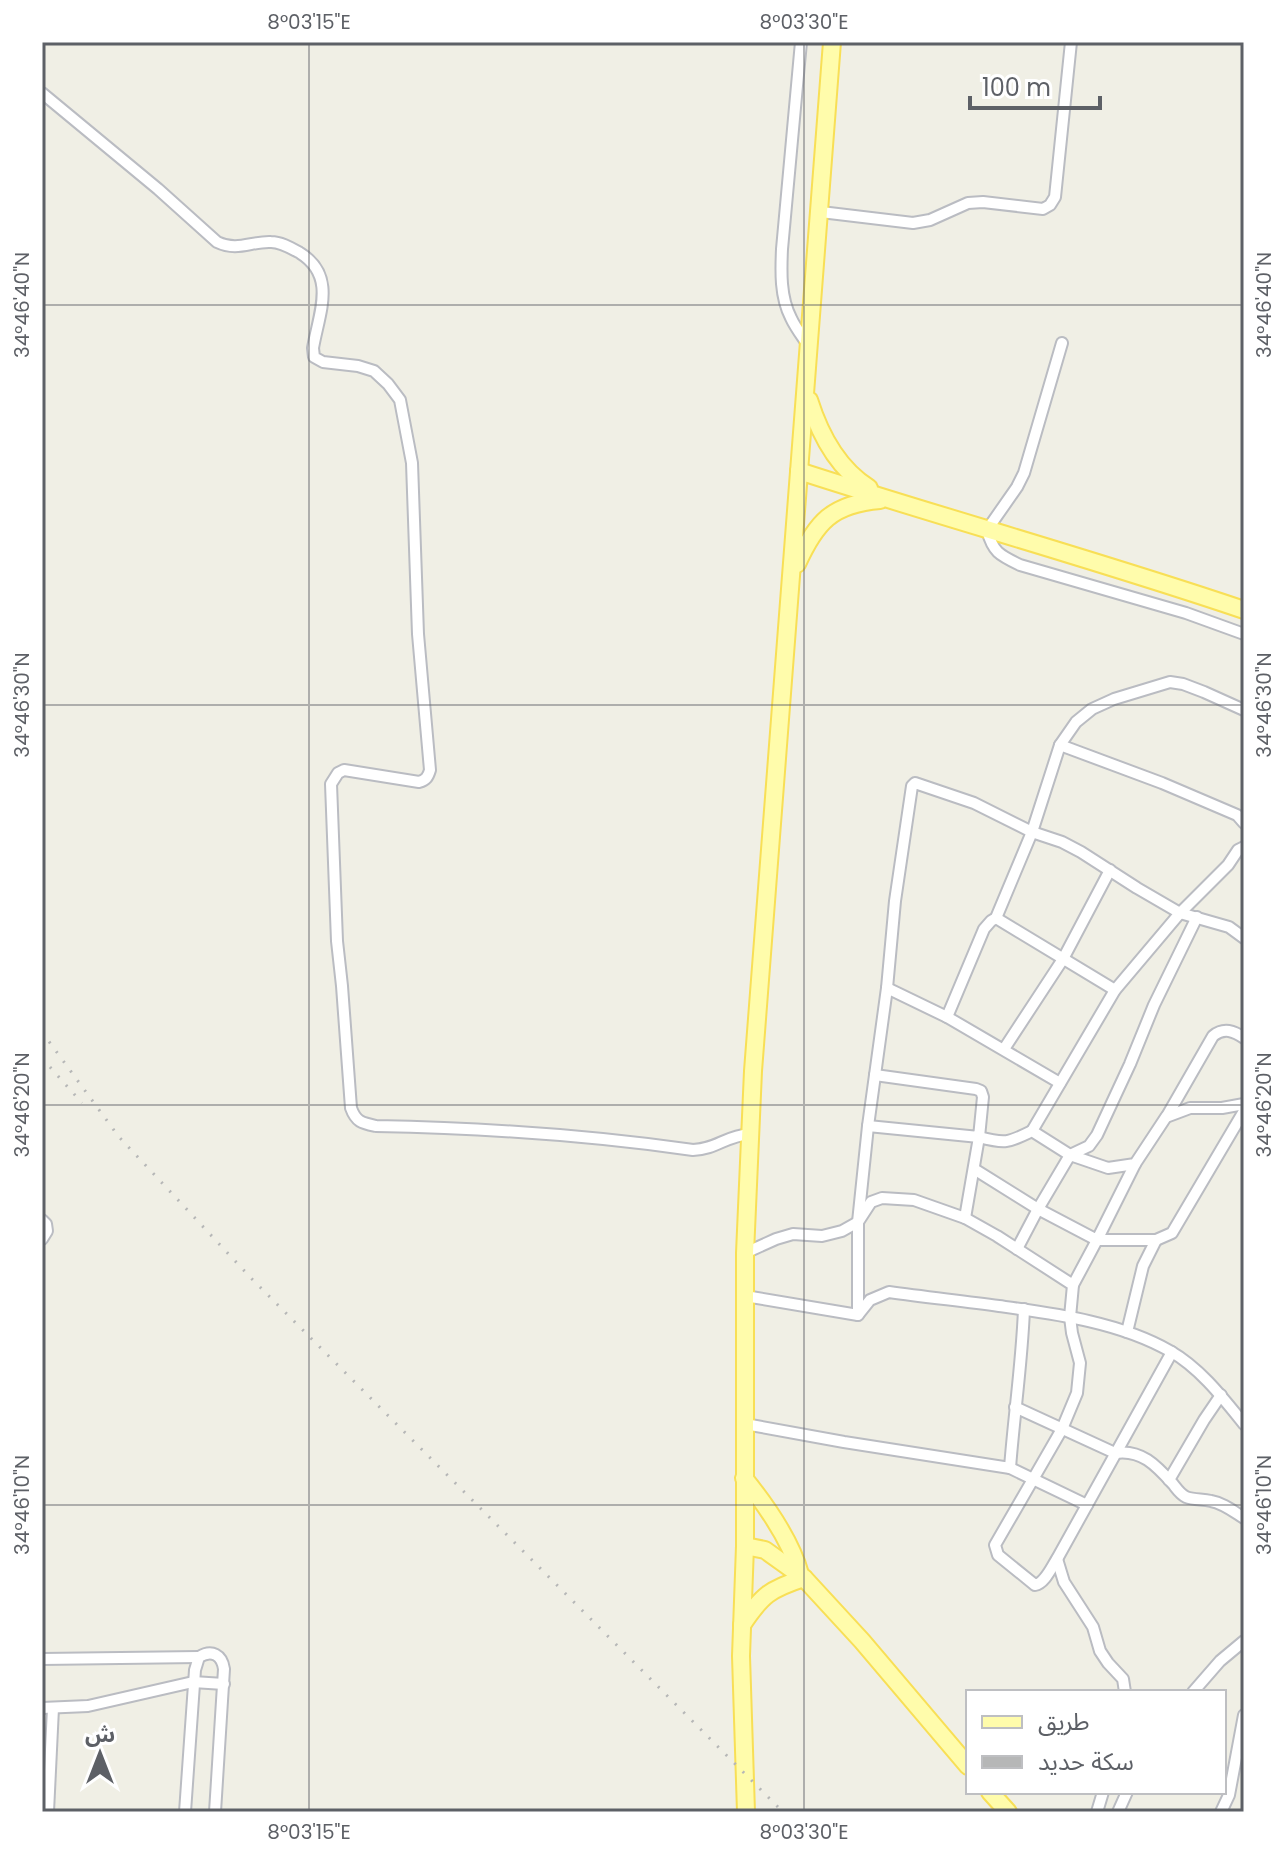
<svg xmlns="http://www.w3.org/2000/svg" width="1286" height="1854" viewBox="0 0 1286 1854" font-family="Poppins,'Noto Sans Arabic',sans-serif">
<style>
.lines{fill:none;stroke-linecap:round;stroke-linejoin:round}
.street-casing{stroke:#babcc2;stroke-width:14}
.primary-casing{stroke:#f8df56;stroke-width:20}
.street{stroke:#fff;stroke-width:10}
.primary{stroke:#fffcab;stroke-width:16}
.rail{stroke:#b6b7b7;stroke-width:3;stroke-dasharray:2 10;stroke-linecap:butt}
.ticks{fill:none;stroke:#5d6066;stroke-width:2;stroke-opacity:0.45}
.neatline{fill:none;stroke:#5d6066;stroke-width:3}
.ticks-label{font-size:20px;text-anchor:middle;fill:#5d6066}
</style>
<rect width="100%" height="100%" fill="#f0efe5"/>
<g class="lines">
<defs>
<g id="street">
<path d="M801 42 782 249C781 271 780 297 791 318 795 327 802 336 808 345"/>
<path d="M42 93 158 189 217 242C238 252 251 241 271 242 281 242 291 248 300 253 337 276 319 313 313 348L314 357 323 362 358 366 374 371 388 384 400 400 412 463 418 634 430 770C428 777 426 780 419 782L344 770 338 773 331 784 337 941 342 986 351 1108C356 1122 362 1123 376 1126 483 1128 588 1135 693 1150 717 1149 725 1136 750 1134"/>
<polyline points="821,212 913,223 930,220 968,203 983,202 1043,209 1050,205 1055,197 1071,42"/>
<path d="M1062 343 1024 473 1017 487 987 530C993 552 999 555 1020 565L1186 613 1244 634"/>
<polyline points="1060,745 1162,783 1237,815 1244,823"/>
<polyline points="996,918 1115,990"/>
<polyline points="887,988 947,1017 1060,1083"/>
<polyline points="947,1017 984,929 991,921 996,918 1032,832 1060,745 1076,722 1092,709 1114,699 1170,682 1183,684 1204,692 1244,710"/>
<polyline points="1004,1049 1063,959 1110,870"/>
<path d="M1167 1116 1213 1036C1224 1027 1234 1031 1244 1038"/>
<polyline points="868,1126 979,1137 983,1097 981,1091 976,1089 875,1075"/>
<polyline points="1032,1131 1115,990 1180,913 1228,865 1238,850 1244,847"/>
<polyline points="974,1169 1038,1209 1097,1240 1135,1164"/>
<path d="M965 1218 979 1137C1005 1144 1008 1143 1032 1131L1070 1155 1089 1146 1097 1135 1130 1064 1154 1005 1197 917"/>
<polyline points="42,1220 46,1224 47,1231 42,1239"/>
<polyline points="1017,1249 1038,1209 1070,1155 1108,1168 1135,1164 1166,1117 1190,1108 1222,1108 1244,1104"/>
<path d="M745 1253 776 1239 793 1234 822 1236 842 1231 858 1222 871 1202 882 1198 914 1200 965 1218 997 1236 1073 1285 1070 1317 1072 1333 1080 1363 1077 1393 1062 1429 995 1545 998 1555 1035 1585C1045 1583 1051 1568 1057 1559L1172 1352"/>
<polyline points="1073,1285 1097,1240 1156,1240 1172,1233 1244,1111"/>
<path d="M745 1296 858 1315 870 1300 889 1292C925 1297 962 1301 999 1306 1056 1314 1119 1322 1170 1351 1200 1368 1223 1398 1244 1424"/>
<polyline points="858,1315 858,1222 868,1126 887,988 895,901 912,786 915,783 974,803 1032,832 1062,842 1081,852 1137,888 1180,913 1229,927 1244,938"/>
<polyline points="1127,1332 1143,1266 1156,1240"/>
<path d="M1015 1407 1115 1453C1141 1449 1156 1465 1173 1484 1177 1489 1180 1494 1186 1497 1194 1500 1202 1499 1211 1501 1223 1503 1233 1511 1244 1518"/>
<path d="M745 1424 844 1442 1010 1468C1014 1415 1022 1362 1024 1309"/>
<polyline points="1010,1468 1087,1505"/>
<polyline points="1169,1480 1204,1420 1221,1395"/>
<polyline points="1057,1559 1064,1582 1093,1627 1100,1651 1108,1663 1123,1679 1125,1692"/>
<polyline points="42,1659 199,1657"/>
<polyline points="1193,1692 1220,1661 1244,1641"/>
<polyline points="42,1708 88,1706 193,1682 224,1684"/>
<polyline points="48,1812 53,1708"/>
<path d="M185 1812 195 1670 199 1657C212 1649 222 1655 224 1669L215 1812"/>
<polyline points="1097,1812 1103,1792"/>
<polyline points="1118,1812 1127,1792"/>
<polyline points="1221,1812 1229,1795 1244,1715"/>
</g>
<g id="primary">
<path d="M809 400C820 435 837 468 869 488"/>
<path d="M799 471C947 519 1097 560 1244 610"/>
<path d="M797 564C816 522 832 504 880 500"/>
<path d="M744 1478C765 1504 791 1541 800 1574"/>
<polyline points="745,1546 765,1550 804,1578 862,1641 968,1766"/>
<path d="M742 1625C762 1595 770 1589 804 1578"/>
<polyline points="990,1792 1008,1812"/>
<polyline points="746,1812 741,1656 745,1546 745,1253 753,1071 832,42"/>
</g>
</defs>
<use href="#street" class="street-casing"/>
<use href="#primary" class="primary-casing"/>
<use href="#street" class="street"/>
<use href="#primary" class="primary"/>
<g class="rail">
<polyline points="42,1032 119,1137 252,1279 783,1812"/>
<polyline points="42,1058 82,1103"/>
</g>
</g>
<path class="ticks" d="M309 42V1812M804 42V1812M42 305H1244M42 705H1244M42 1105H1244M42 1505H1244"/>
<rect width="1286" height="1854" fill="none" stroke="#ffffff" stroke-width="88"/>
<rect x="966" y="1690" width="260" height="104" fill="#ffffff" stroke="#bebfc2" stroke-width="2"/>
<rect x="982" y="1716" width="40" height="12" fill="#fffcab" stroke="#bebfc2" stroke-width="2"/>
<text x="1038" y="1730" font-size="24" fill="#5d6066">طريق</text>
<rect x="982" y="1756" width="40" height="12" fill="#b6b7b7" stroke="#bebfc2" stroke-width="2"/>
<text x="1038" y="1770" font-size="24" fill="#5d6066">سكة حديد</text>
<g transform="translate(100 1754)" stroke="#ffffff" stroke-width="6" paint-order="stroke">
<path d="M0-6L14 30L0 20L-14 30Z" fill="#5d6066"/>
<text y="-12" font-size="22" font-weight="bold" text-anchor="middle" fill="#5d6066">ش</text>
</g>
<path d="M970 96v12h130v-12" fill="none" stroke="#5d6066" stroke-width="4"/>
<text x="982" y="96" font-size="24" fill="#5d6066" stroke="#ffffff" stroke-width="6" paint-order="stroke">100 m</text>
<rect x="44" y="44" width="1198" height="1766" class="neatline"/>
<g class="ticks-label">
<text x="309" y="29">8°03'15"E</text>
<text x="804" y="29">8°03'30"E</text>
<text transform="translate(22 305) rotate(-90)" y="7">34°46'40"N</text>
<text transform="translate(1264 305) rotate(-90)" y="7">34°46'40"N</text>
<text transform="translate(22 705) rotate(-90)" y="7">34°46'30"N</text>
<text transform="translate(1264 705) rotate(-90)" y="7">34°46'30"N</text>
<text transform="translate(22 1105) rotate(-90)" y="7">34°46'20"N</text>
<text transform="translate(1264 1105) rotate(-90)" y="7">34°46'20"N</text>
<text transform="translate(22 1505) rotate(-90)" y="7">34°46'10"N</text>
<text transform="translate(1264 1505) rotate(-90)" y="7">34°46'10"N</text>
<text x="309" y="1839">8°03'15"E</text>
<text x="804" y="1839">8°03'30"E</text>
</g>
</svg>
